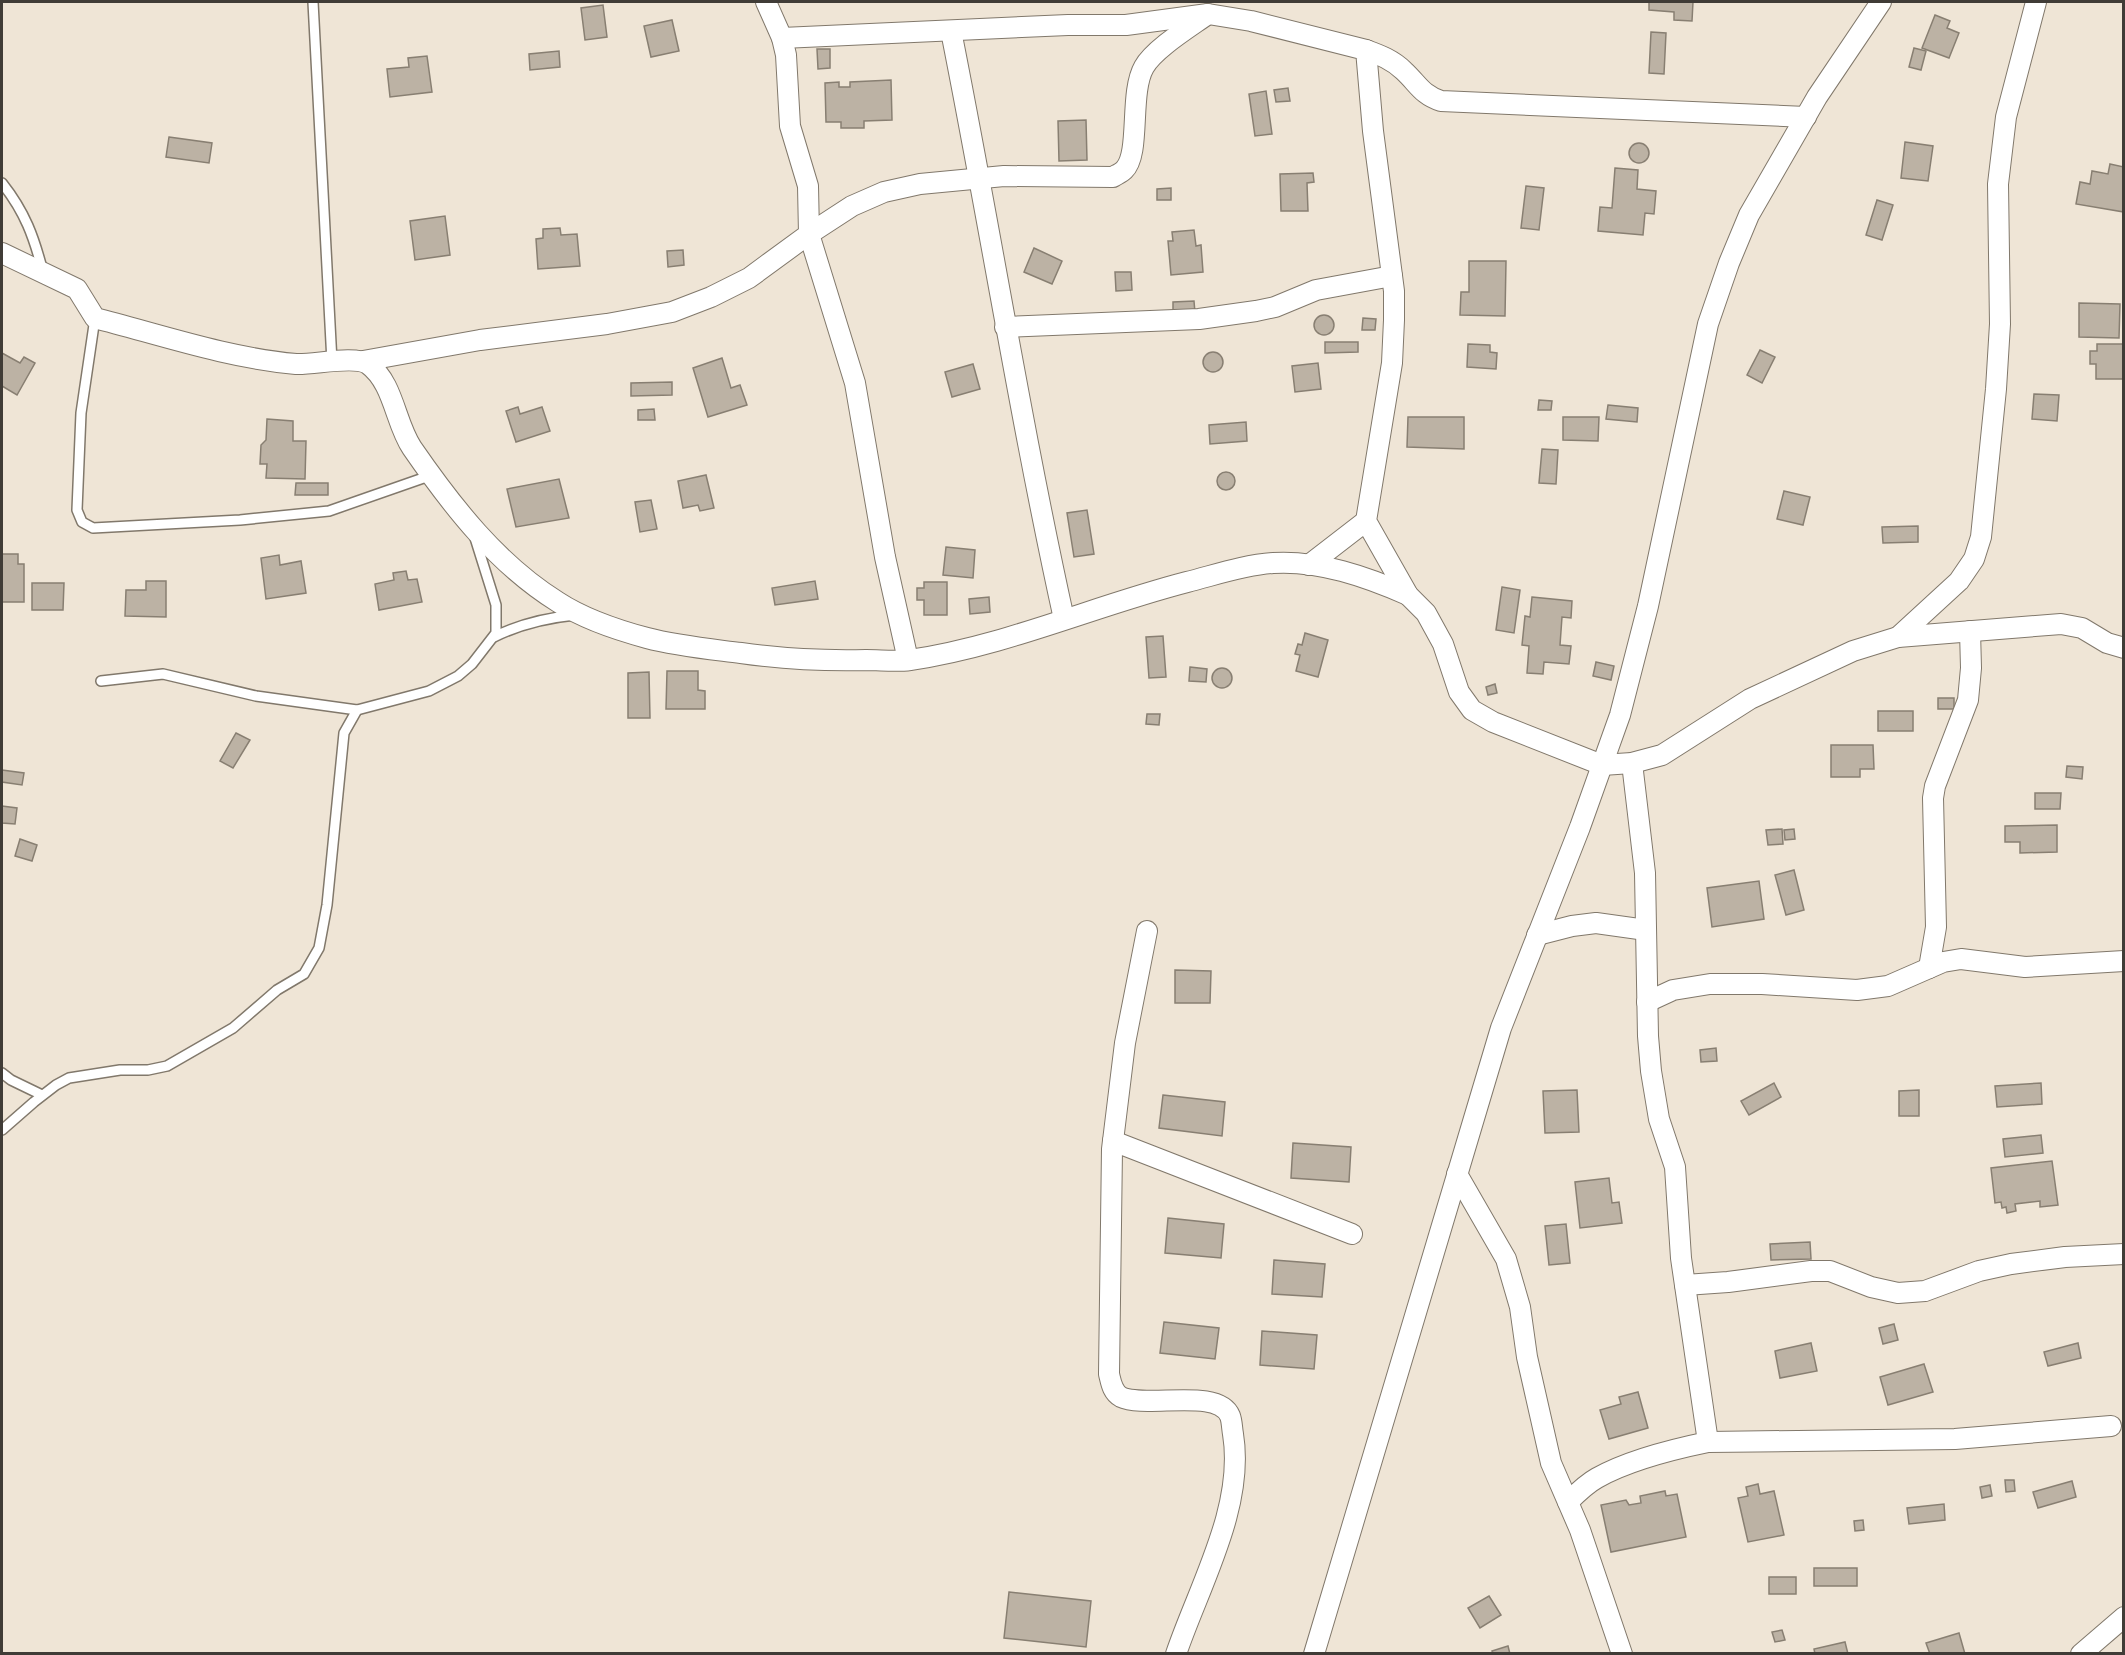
<svg xmlns="http://www.w3.org/2000/svg" width="2125" height="1655" viewBox="0 0 2125 1655" font-family="Helvetica,sans-serif">
<style>
.building{fill:#bcb2a4;stroke:#887f72;stroke-width:1.5}
.lines{fill:none;stroke-linecap:round;stroke-linejoin:round}
.service-casing{stroke:#81786b;stroke-width:12}
.minor-casing{stroke:#81786b;stroke-width:22}
.service{stroke:#fff;stroke-width:9}
.minor{stroke:#fff;stroke-width:20}
</style>
<rect width="100%" height="100%" fill="#efe5d6"/>
<g class="building">
<polygon points="1649,2 1693,2 1692,21 1674,20 1674,12 1649,10"/>
<polygon points="603,5 607,37 585,40 581,8"/>
<polygon points="1935,15 1950,21 1947,28 1959,33 1949,58 1922,48"/>
<polygon points="672,20 679,51 651,57 644,26"/>
<polygon points="1651,32 1666,33 1664,74 1649,73"/>
<polygon points="1914,48 1926,51 1921,70 1909,67"/>
<polygon points="817,49 830,49 830,68 818,69"/>
<polygon points="559,51 560,67 530,70 529,54"/>
<polygon points="427,56 432,92 390,97 387,69 409,67 408,58"/>
<polygon points="891,80 892,120 864,121 864,128 841,128 841,122 826,122 825,83 839,82 839,87 850,87 850,82"/>
<polygon points="1288,88 1290,101 1276,102 1274,90"/>
<polygon points="1266,91 1272,134 1255,136 1249,94"/>
<polygon points="1086,120 1087,160 1059,161 1058,121"/>
<polygon points="169,137 212,143 209,163 166,157"/>
<polygon points="1905,142 1933,146 1928,181 1901,178"/>
<circle cx="1639" cy="153" r="10"/>
<polygon points="2110,164 2124,167 2124,212 2076,204 2080,182 2090,184 2092,171 2108,174"/>
<polygon points="1615,168 1638,170 1637,189 1656,191 1654,214 1645,213 1643,235 1598,231 1600,207 1612,208"/>
<polygon points="1313,173 1314,182 1307,183 1308,211 1281,211 1280,174"/>
<polygon points="1526,186 1544,188 1539,230 1521,228"/>
<polygon points="1171,188 1171,200 1157,200 1157,189"/>
<polygon points="1877,200 1893,205 1882,240 1866,235"/>
<polygon points="445,216 450,255 415,260 410,221"/>
<polygon points="560,228 561,235 577,234 580,266 538,269 536,239 543,238 543,229"/>
<polygon points="1194,230 1196,246 1201,245 1203,272 1171,275 1168,241 1173,241 1172,232"/>
<polygon points="1034,248 1062,261 1052,284 1024,272"/>
<polygon points="683,250 684,265 668,267 667,251"/>
<polygon points="1469,261 1506,261 1505,316 1460,315 1461,292 1469,292"/>
<polygon points="1115,272 1131,272 1132,290 1116,291"/>
<polygon points="1194,301 1195,313 1173,314 1173,302"/>
<polygon points="2079,303 2120,304 2119,338 2079,337"/>
<circle cx="1324" cy="325" r="10"/>
<polygon points="1363,318 1376,319 1375,330 1362,330"/>
<polygon points="1325,342 1358,342 1358,352 1325,353"/>
<polygon points="1468,344 1490,345 1490,352 1497,353 1496,369 1467,367"/>
<polygon points="2097,344 2124,344 2124,379 2096,379 2096,364 2090,364 2090,351 2097,351"/>
<polygon points="1760,350 1775,357 1762,383 1747,375"/>
<circle cx="1213" cy="362" r="10"/>
<polygon points="2,353 20,363 24,357 35,363 17,395 2,386"/>
<polygon points="722,358 731,388 740,385 747,405 708,417 693,368"/>
<polygon points="1318,363 1321,389 1295,392 1292,366"/>
<polygon points="973,364 980,389 952,397 945,372"/>
<polygon points="672,382 672,395 631,396 631,383"/>
<polygon points="2034,394 2059,395 2057,421 2032,419"/>
<polygon points="1539,400 1552,401 1551,410 1538,410"/>
<polygon points="1608,405 1638,408 1637,422 1606,419"/>
<polygon points="518,407 520,414 542,407 550,431 516,442 506,411"/>
<polygon points="654,409 655,420 638,420 638,410"/>
<polygon points="1408,417 1464,417 1464,449 1407,447"/>
<polygon points="1563,417 1599,417 1598,441 1563,440"/>
<polygon points="267,419 293,421 293,441 306,441 305,479 266,478 267,464 260,464 261,445 266,440"/>
<polygon points="1246,422 1247,441 1210,444 1209,425"/>
<polygon points="1542,449 1558,450 1556,484 1539,483"/>
<circle cx="1226" cy="481" r="9"/>
<polygon points="706,475 714,508 700,511 698,505 683,508 678,481"/>
<polygon points="559,479 569,518 516,527 507,489"/>
<polygon points="296,483 328,483 328,495 295,495"/>
<polygon points="1784,491 1810,497 1803,525 1777,519"/>
<polygon points="651,500 657,529 640,532 635,502"/>
<polygon points="1087,510 1094,554 1074,557 1067,513"/>
<polygon points="1918,526 1918,542 1883,543 1882,527"/>
<polygon points="946,547 975,550 973,578 943,575"/>
<polygon points="2,554 18,554 18,564 24,564 24,602 2,602"/>
<polygon points="279,555 280,565 301,561 306,593 266,599 261,558"/>
<polygon points="406,571 408,580 417,579 422,602 379,610 375,584 394,580 393,573"/>
<polygon points="146,581 166,581 166,617 125,616 126,590 146,590"/>
<polygon points="815,581 818,599 775,605 772,588"/>
<polygon points="924,582 947,582 947,615 924,615 924,600 917,600 917,588 924,588"/>
<polygon points="32,583 64,583 63,610 32,610"/>
<polygon points="1502,587 1520,590 1514,633 1496,630"/>
<polygon points="989,597 990,612 970,614 969,599"/>
<polygon points="1532,597 1572,601 1571,618 1562,617 1560,645 1571,646 1569,664 1544,662 1543,674 1527,673 1529,646 1522,645 1525,616 1530,617"/>
<polygon points="1305,633 1328,640 1318,677 1296,671 1300,655 1295,654 1298,644 1302,645"/>
<polygon points="1163,636 1166,677 1149,678 1146,637"/>
<polygon points="1596,662 1614,666 1611,680 1593,676"/>
<polygon points="1190,667 1207,669 1206,682 1189,681"/>
<circle cx="1222" cy="678" r="10"/>
<polygon points="667,671 698,671 698,690 705,691 705,709 666,709"/>
<polygon points="649,672 650,718 628,718 628,673"/>
<polygon points="1495,684 1497,693 1488,695 1486,687"/>
<rect x="1938" y="698" width="16" height="11"/>
<rect x="1878" y="711" width="35" height="20"/>
<polygon points="1147,714 1160,714 1159,725 1146,724"/>
<polygon points="236,733 250,740 233,768 220,761"/>
<polygon points="1831,745 1873,745 1874,769 1860,769 1860,777 1831,777"/>
<polygon points="2067,766 2083,767 2082,779 2066,777"/>
<polygon points="2,770 24,773 22,785 2,782"/>
<polygon points="2035,793 2061,793 2060,809 2035,809"/>
<polygon points="2,806 17,808 15,824 2,823"/>
<polygon points="2057,825 2057,852 2020,853 2020,842 2005,842 2005,826"/>
<polygon points="1782,829 1783,844 1768,845 1766,830"/>
<polygon points="1794,829 1795,839 1785,840 1784,830"/>
<polygon points="20,839 37,845 32,861 15,856"/>
<polygon points="1794,870 1804,910 1786,915 1775,875"/>
<polygon points="1759,881 1764,919 1712,927 1707,888"/>
<polygon points="1175,970 1211,971 1210,1003 1175,1003"/>
<polygon points="1716,1048 1717,1061 1701,1062 1700,1050"/>
<polygon points="1774,1083 1781,1097 1749,1115 1741,1101"/>
<polygon points="2041,1083 2042,1104 1997,1107 1995,1086"/>
<polygon points="1577,1090 1579,1132 1545,1133 1543,1091"/>
<polygon points="1919,1090 1919,1116 1899,1116 1899,1091"/>
<polygon points="1163,1095 1225,1102 1222,1136 1159,1128"/>
<polygon points="2041,1135 2043,1153 2005,1157 2003,1139"/>
<polygon points="1293,1143 1351,1147 1349,1182 1291,1178"/>
<polygon points="2052,1161 2058,1205 2040,1207 2040,1201 2015,1204 2016,1211 2007,1213 2006,1207 2002,1208 2001,1202 1995,1203 1991,1168"/>
<polygon points="1609,1178 1612,1203 1619,1202 1622,1223 1580,1228 1575,1182"/>
<polygon points="1168,1218 1224,1224 1221,1258 1165,1253"/>
<polygon points="1566,1224 1570,1263 1549,1265 1545,1226"/>
<polygon points="1810,1242 1811,1259 1771,1260 1770,1244"/>
<polygon points="1274,1260 1325,1264 1322,1297 1272,1294"/>
<polygon points="1164,1322 1219,1328 1215,1359 1160,1353"/>
<polygon points="1894,1324 1898,1340 1883,1344 1879,1328"/>
<polygon points="1262,1331 1317,1335 1314,1369 1260,1365"/>
<polygon points="1811,1343 1817,1371 1780,1378 1775,1351"/>
<polygon points="2078,1343 2081,1358 2048,1366 2044,1352"/>
<polygon points="1924,1364 1933,1392 1888,1405 1880,1377"/>
<polygon points="1638,1392 1648,1428 1609,1439 1600,1410 1621,1404 1619,1397"/>
<polygon points="2005,1480 2014,1480 2015,1491 2006,1492"/>
<polygon points="2072,1481 2076,1497 2038,1508 2033,1492"/>
<polygon points="1758,1484 1760,1494 1774,1491 1784,1535 1748,1542 1738,1498 1748,1496 1746,1487"/>
<polygon points="1990,1485 1992,1496 1982,1498 1980,1487"/>
<polygon points="1665,1491 1666,1496 1677,1494 1686,1537 1611,1552 1601,1505 1626,1500 1629,1505 1641,1503 1640,1496"/>
<polygon points="1944,1504 1945,1520 1909,1524 1907,1508"/>
<polygon points="1863,1520 1864,1530 1855,1531 1854,1521"/>
<rect x="1814" y="1568" width="43" height="18"/>
<rect x="1769" y="1577" width="27" height="17"/>
<polygon points="1009,1592 1091,1601 1086,1647 1004,1638"/>
<polygon points="1489,1596 1501,1615 1480,1628 1468,1608"/>
<polygon points="1782,1630 1785,1640 1775,1642 1772,1632"/>
<polygon points="1959,1633 1965,1654 1930,1654 1926,1643"/>
<polygon points="1845,1642 1848,1654 1815,1654 1814,1649"/>
<polygon points="1508,1646 1510,1654 1493,1654 1492,1651"/>
</g>
<g class="lines">
<defs>
<g id="service">
<polyline points="313,2 332,362"/>
<path d="M2 183C25 212 34 237 43 272"/>
<polyline points="95,318 81,413 77,510 82,522 93,528 240,520 329,511 432,475"/>
<path d="M494 637C520 624 545 618 575 615"/>
<polyline points="101,681 163,674 256,696 357,710 429,691 458,676 472,664 496,633 496,605 475,538"/>
<polyline points="2,1073 11,1080 42,1095"/>
<polyline points="2,1130 34,1102 56,1085 69,1078 120,1070 148,1070 167,1066 233,1028 277,990 304,974 319,948 327,905 344,733 357,710"/>
</g>
<g id="minor">
<path d="M951 31C990 227 1021 424 1064 619"/>
<polyline points="782,38 1068,25 1126,25 1208,14 1251,21 1366,50 1373,131 1394,291 1394,320 1392,363 1366,521 1408,595 1426,613 1443,644 1459,692 1472,710 1493,722 1602,765 1632,763 1662,755 1750,699 1853,651 1898,637 2061,624 2082,628 2107,643 2124,648"/>
<path d="M1366 50C1380 55 1393 60 1404 71 1418 84 1422 95 1441 101L1806 117"/>
<path d="M2 253 77 289 95 318C161 335 228 358 296 364 314 365 354 355 368 364 394 383 395 423 412 448 452 506 497 564 558 602 584 619 617 630 647 638 677 646 710 649 741 653 783 659 824 661 866 660 881 660 896 662 910 660 1005 646 1094 606 1187 582 1215 575 1244 565 1273 563 1319 560 1367 577 1408 595"/>
<polyline points="1005,327 1199,319 1256,311 1275,307 1316,290 1392,276"/>
<polyline points="363,361 480,340 607,324 672,312 711,297 749,278 809,234 808,186 790,126 786,55 782,38 766,2"/>
<polyline points="1309,565 1366,521"/>
<polyline points="1898,637 1959,581 1974,559 1981,537 1996,389 2000,324 1998,184 2006,117 2036,2"/>
<path d="M908 660 885 557 855 383 809 234 852 206 884 192 920 184 1004 176 1113 177C1116 175 1121 173 1124 170 1141 154 1129 93 1144 67 1154 49 1190 27 1208 14"/>
<polyline points="1632,763 1645,873 1648,1036 1651,1071 1659,1119 1675,1167 1681,1258 1708,1442"/>
<path d="M1147 931 1125 1043 1112 1149 1109 1374C1111 1382 1112 1392 1121 1397 1146 1409 1218 1387 1230 1416 1232 1421 1232 1429 1233 1434 1245 1507 1199 1586 1176 1654"/>
<polyline points="1537,935 1572,926 1596,923 1646,930"/>
<polyline points="1929,968 1936,927 1933,798 1935,786 1968,700 1971,668 1970,631"/>
<polyline points="1647,1002 1673,990 1710,984 1762,984 1857,990 1888,986 1943,962 1961,959 2025,967 2124,961"/>
<polyline points="1113,1141 1352,1234"/>
<polyline points="1457,1174 1506,1259 1520,1307 1527,1357 1551,1463 1580,1530 1622,1654"/>
<polyline points="1685,1285 1728,1282 1811,1271 1830,1271 1871,1287 1898,1293 1925,1291 1979,1271 2011,1264 2065,1257 2124,1254"/>
<path d="M1568 1502C1577 1493 1586 1484 1597 1478 1627 1461 1674 1449 1708 1442L1955 1439 2111 1426"/>
<polyline points="1314,1654 1501,1028 1580,827 1620,715 1648,606 1708,324 1729,263 1749,215 1817,97 1881,2"/>
<polyline points="2081,1654 2124,1617"/>
</g>
</defs>
<use href="#service" class="service-casing"/>
<use href="#minor" class="minor-casing"/>
<use href="#service" class="service"/>
<use href="#minor" class="minor"/>
</g>
<rect width="2125" height="1655" fill="none" stroke="#403c37" stroke-width="6"/>
</svg>
